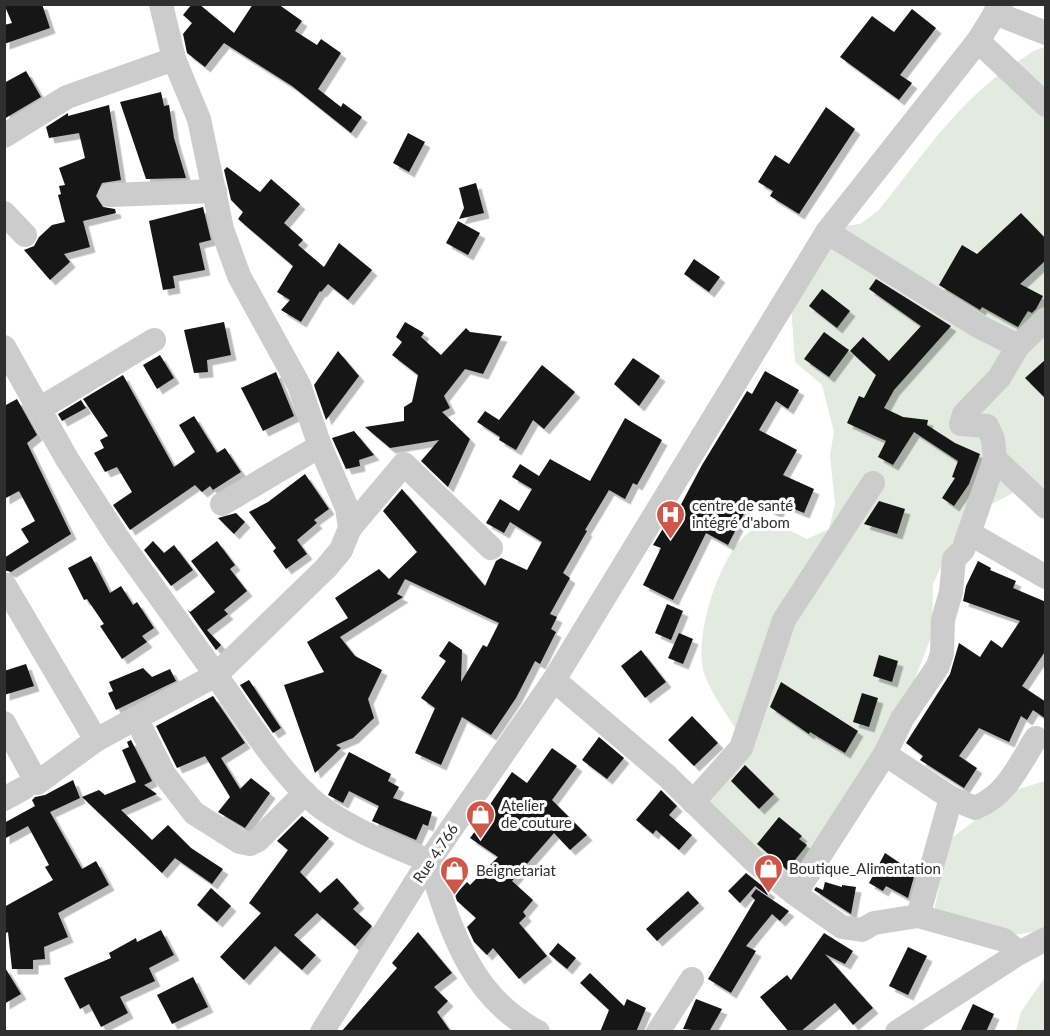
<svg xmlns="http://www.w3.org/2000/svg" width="1050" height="1036" viewBox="0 0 1050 1036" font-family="Lato,sans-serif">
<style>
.green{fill:#e3eadf}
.building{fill:#161616;filter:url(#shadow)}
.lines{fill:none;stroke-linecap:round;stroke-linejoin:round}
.minor{stroke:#ccc;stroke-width:24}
.labels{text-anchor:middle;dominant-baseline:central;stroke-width:6;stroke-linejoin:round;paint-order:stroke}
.poi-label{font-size:15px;fill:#2f2f2f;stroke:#fff;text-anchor:start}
.street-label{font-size:15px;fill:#2f2f2f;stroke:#fff}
</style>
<defs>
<filter id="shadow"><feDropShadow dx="5.5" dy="5.5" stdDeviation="0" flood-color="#0004"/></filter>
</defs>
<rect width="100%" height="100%" fill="#fff"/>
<g class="green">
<path d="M1045 47V508L1017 491 986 507 955 537 933 584 932 635 901 714 797 887 689 797 746 745C734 725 711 694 704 673 693 639 719 555 748 533 754 528 766 526 774 523L807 539 829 529 835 504 830 455 834 432 822 385 795 362 790 291 827 228 860 224 878 211C921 158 959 99 1017 62 1026 56 1035 49 1045 47Z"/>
<polygon points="1045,781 1045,930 977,941 934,911 949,840 1015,790"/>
<polygon points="1045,977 1045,1031 1016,1031 1021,1012"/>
</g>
<g class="building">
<polygon points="4,4 42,4 50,28 4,44 4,25 12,23"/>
<polygon points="192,4 199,4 234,33 253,4 278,4 302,21 295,31 317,45 321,39 341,53 318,89 341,107 343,103 362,117 351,133 292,86 224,43 205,67 187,53 183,34 192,23 183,15"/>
<polygon points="912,9 936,28 900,75 912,83 899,100 840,57 872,16 894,32"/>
<polygon points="26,71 41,97 4,119 4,83"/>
<polygon points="161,92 164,106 169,105 174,138 186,178 146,179 120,102"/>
<polygon points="109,105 121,180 102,183 96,196 103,207 115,209 116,213 83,221 90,247 64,254 70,262 50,280 24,250 34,246 39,237 52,225 65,222 58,195 61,194 59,186 65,185 59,168 85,158 79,133 49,138 46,127 68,113 68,116"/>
<polygon points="826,107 855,129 799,214 770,196 773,191 758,182 775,155 789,164"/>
<polygon points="408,133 425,142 409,172 393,163"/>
<polygon points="227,167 260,192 271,179 300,204 284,223 303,240 298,245 324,267 339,243 372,270 348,300 328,284 321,292 320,291 301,322 281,310 290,300 277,292 293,266 238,219 243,212 231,200 224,170"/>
<polygon points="476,183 484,213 459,219 464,208 459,188"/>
<polygon points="203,207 211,240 199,243 205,270 173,276 175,288 163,290 149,221"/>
<polygon points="1021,213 1046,239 1046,260 1020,284 1043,296 1036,309 1032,313 1028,311 1018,327 982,307 980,310 939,285 962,245 977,254"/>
<polygon points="458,221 480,233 468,255 446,243"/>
<polygon points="694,259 720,277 709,292 684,274"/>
<polygon points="876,279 951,326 894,390 884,408 903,417 928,420 927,425 955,443 980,454 969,484 954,506 942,498 955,478 952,477 958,461 914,432 893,465 878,457 886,441 847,423 859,396 864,398 876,375 850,351 863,337 889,361 921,326 869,289"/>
<polygon points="822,289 850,311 837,328 809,306"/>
<polygon points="224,322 231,355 207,360 208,372 194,373 184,330"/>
<polygon points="405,322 424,333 421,337 441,355 466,328 470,332 502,336 483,374 465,369 444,396 450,408 442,412 470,439 448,487 421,461 439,440 390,448 365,427 404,421 404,407 412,402 418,375 392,355 402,342 396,337"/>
<polygon points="824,332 849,350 829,377 804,359"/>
<polygon points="338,351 359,376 326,420 314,385"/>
<polygon points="160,355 174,378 157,389 143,365"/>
<polygon points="633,358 660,376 639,406 614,384"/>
<polygon points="1046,359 1046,399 1025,378"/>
<polygon points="542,365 575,392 544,429 533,420 516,450 499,440 500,437 477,422 485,411 499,420"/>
<polygon points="765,371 799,390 788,409 776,401 759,430 797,450 783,475 814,489 804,513 782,504 777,513 751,500 728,545 706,533 673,600 643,585 661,548 653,545 665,525 669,527 702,465 747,391 752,394"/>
<polygon points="276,372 294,416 263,431 241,388"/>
<polygon points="123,375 174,467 195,452 179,425 194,416 217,453 225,448 241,472 213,490 210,486 202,492 195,485 130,530 113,505 132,492 117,467 105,472 94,453 104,448 100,440 108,436 83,399"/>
<polygon points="17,399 37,435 27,443 71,534 11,572 4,570 4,558 29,542 21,529 35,521 19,491 4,499 4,406"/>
<polygon points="81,400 86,408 62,421 58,414"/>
<polygon points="625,418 662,440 637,485 633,483 625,499 609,490 585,530 587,531 563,573 570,578 550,614 557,617 551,629 556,632 540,664 535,661 516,698 491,735 462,717 441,765 415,753 435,708 421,698 446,661 439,656 449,641 462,650 461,682 483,645 487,647 499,623 405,579 397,594 403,597 340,637 355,656 382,670 368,699 374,718 353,738 336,745 341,748 315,773 284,685 324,672 307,642 348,618 335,598 379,569 389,579 417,552 383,511 402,489 485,586 496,561 501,558 527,570 542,542 510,522 504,533 486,523 500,499 519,511 532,489 512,477 520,464 539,476 550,459 590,481"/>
<polygon points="354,431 374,455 359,460 360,466 346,469 332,438"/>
<polygon points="305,474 329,509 314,520 317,523 297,540 307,554 286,569 273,551 276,548 249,512 268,502"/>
<polygon points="879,501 905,509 897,534 864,524"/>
<polygon points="236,513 245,522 234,534 218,518"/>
<polygon points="153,541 164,553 174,545 193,570 171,586 144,550"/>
<polygon points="217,541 235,565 230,569 247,591 224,610 228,614 207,630 221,645 216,650 187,609 190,612 215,592 191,561"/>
<polygon points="91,556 110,593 121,586 133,605 137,602 154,628 142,636 147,642 122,659 100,626 104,624 87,599 84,600 68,568"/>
<polygon points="978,561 991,568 990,570 1016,581 1013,588 1046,602 1046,650 1022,686 1046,702 1046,719 1033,710 1027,720 1021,716 1009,742 979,728 959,756 977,768 964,788 920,760 923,756 906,743 950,674 959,643 980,657 991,640 1002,648 1020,621 963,601 966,586"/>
<polygon points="667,604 683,611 671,640 655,633"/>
<polygon points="679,633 693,639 683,664 668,658"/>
<polygon points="641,650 666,682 645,698 621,666"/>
<polygon points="879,655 898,661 892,682 873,676"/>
<polygon points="26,664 34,686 4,695 4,671"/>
<polygon points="143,668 152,677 170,669 176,681 116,710 108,693 113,691 109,682"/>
<polygon points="249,680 281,728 273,733 240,685"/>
<polygon points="781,682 858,731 845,753 810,732 809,734 770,707"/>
<polygon points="862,693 878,698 869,727 853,722"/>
<polygon points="213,696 245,743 221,758 240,789 251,778 270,793 245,828 218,812 230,797 205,756 177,768 156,726"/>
<polygon points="692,716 718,743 694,766 668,740"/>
<polygon points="599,737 624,758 607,779 582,760"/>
<polygon points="131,740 152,781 144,785 157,794 121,810 152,840 168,825 191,848 223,869 212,884 175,858 162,873 82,797 99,790 105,795 136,782 122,750 129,747 127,742"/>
<polygon points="552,748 577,766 552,800 587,835 570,850 554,833 512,881 533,900 523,912 526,916 519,923 547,956 519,979 493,948 487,955 474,942 467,927 476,918 457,901 455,895 467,882 470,885 498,857 470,838 479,826 476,825 512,772 527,783"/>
<polygon points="349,752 391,774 388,781 399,787 393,798 432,812 428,826 423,824 416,840 372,821 379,806 349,791 343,803 328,795"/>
<polygon points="745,765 774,794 759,809 731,781"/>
<polygon points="73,780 80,798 50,812 82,869 96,861 109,885 58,913 68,937 44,947 45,959 33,960 33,969 12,969 8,932 4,934 4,907 53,880 45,867 49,865 28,826 4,839 4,823 35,806 32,800 35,797 45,795"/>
<polygon points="661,790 677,806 669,815 692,835 679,850 656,830 653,834 636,820"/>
<polygon points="302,816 329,838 300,872 320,893 337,878 359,903 353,909 372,926 355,946 317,913 294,935 316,955 302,970 275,946 244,980 220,957 261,913 249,903 288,850 277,841"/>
<polygon points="779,817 802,836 799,839 807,845 787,870 757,844"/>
<polygon points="885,853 915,873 908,898 886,886 883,891 869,883"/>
<polygon points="746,873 770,892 767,895 755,886 740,903 728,891"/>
<polygon points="825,882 842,887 842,885 856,887 851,914 814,890 816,887 823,890"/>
<polygon points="211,888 231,906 217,922 197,905"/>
<polygon points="756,889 789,911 780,921 772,914 746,946 756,951 731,993 708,979 755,900 751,896"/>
<polygon points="688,891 699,903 657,941 646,929"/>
<polygon points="161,930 174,955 149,968 155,981 120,997 128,1013 101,1027 89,1004 80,1009 64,978 111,958 109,953 136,938 137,942"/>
<polygon points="418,932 452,973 434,987 448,1001 437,1012 451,1032 341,1032 397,968 392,963"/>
<polygon points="824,933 853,951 845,964 825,954 873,1008 853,1025 835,1003 800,1032 789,1032 760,997 787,975 791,980"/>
<polygon points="558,943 576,958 567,969 549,954"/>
<polygon points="908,947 927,956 908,995 889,986"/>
<polygon points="4,966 21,994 4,1004"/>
<polygon points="590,973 624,1006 627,999 646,1008 636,1032 600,1032 609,1010 580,983"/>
<polygon points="193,977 208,1007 172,1024 157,995"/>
<polygon points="696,999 722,1009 709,1032 683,1029"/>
<polygon points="973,1004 994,1014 986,1032 960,1032"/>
</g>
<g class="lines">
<g class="minor">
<path d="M161 4 174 59 199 119 222 229 239 276 299 385 320 446 347 508 350 528 341 550 326 568 216 675C242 713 285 781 322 808 354 831 392 845 429 861 451 929 469 996 538 1032"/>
<polyline points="995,13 1046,33"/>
<polyline points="978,41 1046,105"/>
<polyline points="4,136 67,97 174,59"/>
<polyline points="110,195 215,191"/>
<polyline points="4,213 25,235"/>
<polyline points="827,232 978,326 1018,346"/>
<polyline points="1046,319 1018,346 999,378 964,414 961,424 987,426 993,439 995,459 1046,507"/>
<polyline points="4,347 67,459 117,537 216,675 96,740 37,783 4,723"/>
<polyline points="39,409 154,340"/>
<polyline points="222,504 320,446"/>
<polyline points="350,528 404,464 491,548"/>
<polyline points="969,533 1046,577"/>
<polyline points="4,584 96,740"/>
<polyline points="554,680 667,776 753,860 795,894 885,754 902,719 938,666 942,653 943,620 951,592 954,559 963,550 995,459"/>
<polyline points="136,718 164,774 194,813 240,842 250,844 258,840 305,793"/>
<path d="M885 754 951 798 975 808C1007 795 1019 765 1036 738"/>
<polyline points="4,799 24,788"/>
<polyline points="693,802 741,748 784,620 873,483"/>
<polyline points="795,894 842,927 862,930 874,923 918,916 951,798"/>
<polyline points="918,916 1004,940 1019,953"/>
<polyline points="322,1032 429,861 554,680 827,232 978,41 1001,4"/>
<polyline points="658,1032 692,979"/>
<polyline points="897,1032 1019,953 1046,939"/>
</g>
</g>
<defs>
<symbol id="hospital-pin" viewBox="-11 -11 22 30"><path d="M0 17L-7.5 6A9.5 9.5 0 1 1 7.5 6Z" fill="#cf5749" stroke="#fff"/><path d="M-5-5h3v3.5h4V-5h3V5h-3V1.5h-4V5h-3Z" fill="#fff"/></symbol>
<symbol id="shop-pin" viewBox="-11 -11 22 30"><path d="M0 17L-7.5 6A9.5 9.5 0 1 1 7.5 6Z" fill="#cf5749" stroke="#fff"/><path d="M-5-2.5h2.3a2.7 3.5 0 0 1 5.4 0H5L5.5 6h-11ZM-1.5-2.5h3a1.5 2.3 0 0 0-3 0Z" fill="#fff"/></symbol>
</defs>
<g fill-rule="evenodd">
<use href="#hospital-pin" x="654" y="498" width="33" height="45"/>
<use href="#shop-pin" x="464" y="798" width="33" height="45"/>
<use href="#shop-pin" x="752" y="852" width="33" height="45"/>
<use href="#shop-pin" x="438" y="854" width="33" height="45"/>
</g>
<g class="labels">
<g class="poi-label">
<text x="692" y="505">centre de santé<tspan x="692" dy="17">intégré d'abom</tspan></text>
<text x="501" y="805">Atelier<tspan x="501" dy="17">de couture</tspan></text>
<text x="789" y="868">Boutique_Alimentation</text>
<text x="476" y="870">Beignetariat</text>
</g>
<g class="street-label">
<text transform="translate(435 853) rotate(-56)">Rue 4.766</text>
</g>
</g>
<rect width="1050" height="1036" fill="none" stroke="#2f2f2f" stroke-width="12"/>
</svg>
